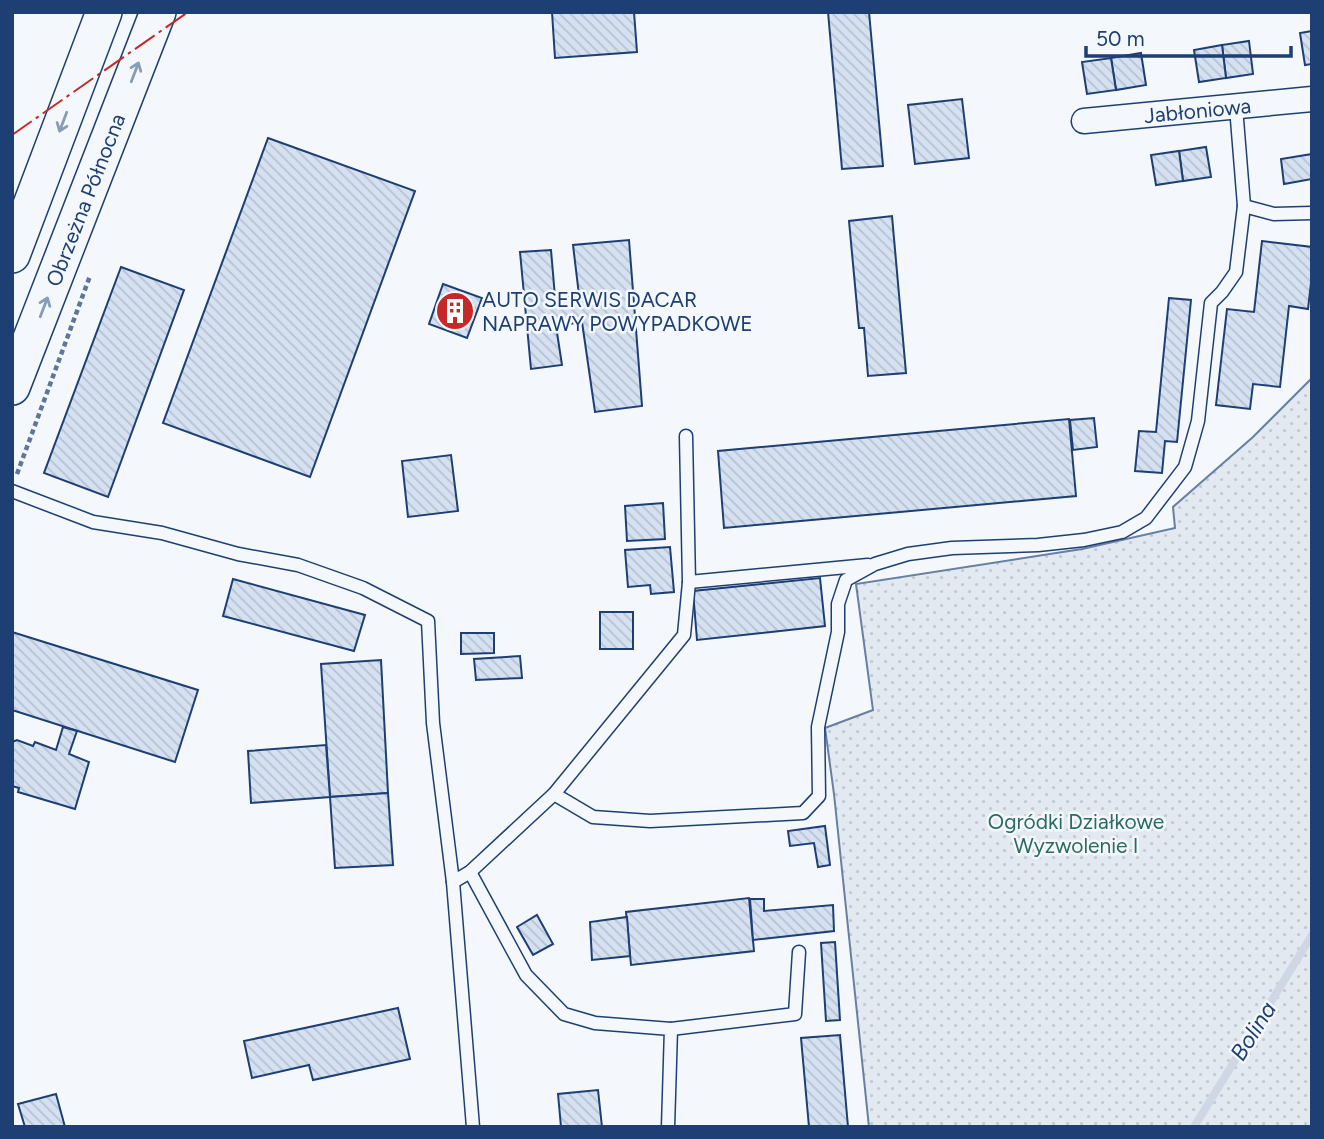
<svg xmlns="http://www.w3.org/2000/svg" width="1324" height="1139" viewBox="0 0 1324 1139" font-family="Figtree,sans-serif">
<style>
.garden{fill:url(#garden-dots);stroke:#687fa3;stroke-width:2}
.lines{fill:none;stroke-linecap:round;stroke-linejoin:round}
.stream{stroke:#cfd7e4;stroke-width:8}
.building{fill:url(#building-back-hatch);stroke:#1d3f73;stroke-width:2}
.lane-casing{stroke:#1d3f73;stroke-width:15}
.street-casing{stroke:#1d3f73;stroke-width:27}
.secondary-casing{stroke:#1d3f73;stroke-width:38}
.path{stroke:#5e769c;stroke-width:4.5;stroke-dasharray:5 3.5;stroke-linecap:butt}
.lane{stroke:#f4f7fb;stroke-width:12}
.street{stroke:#f4f7fb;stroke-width:24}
.secondary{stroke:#f4f7fb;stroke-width:35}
.power{stroke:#c62828;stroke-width:2;stroke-dasharray:24 5 3.5 5;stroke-linecap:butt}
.oneway{stroke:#889bb7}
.labels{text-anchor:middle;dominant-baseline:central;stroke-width:5;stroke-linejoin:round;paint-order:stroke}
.street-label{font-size:21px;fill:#1d3f73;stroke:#f4f7fb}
.poi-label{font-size:21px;fill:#1d3f73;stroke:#f4f7fb;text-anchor:start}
.park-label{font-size:21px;fill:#2c6c60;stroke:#f4f7fb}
.water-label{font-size:23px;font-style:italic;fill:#1d3f73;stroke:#f4f7fb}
</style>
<defs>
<pattern id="garden-dots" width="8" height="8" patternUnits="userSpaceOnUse" patternTransform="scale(1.75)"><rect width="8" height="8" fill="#e3e9f0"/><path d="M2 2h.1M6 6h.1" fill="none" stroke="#c2c9d1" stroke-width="1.8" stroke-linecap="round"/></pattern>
<pattern id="building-back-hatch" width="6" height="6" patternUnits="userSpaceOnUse" patternTransform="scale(1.75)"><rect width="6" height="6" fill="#d5e0f0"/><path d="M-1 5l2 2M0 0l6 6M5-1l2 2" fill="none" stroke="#b6c1d1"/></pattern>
</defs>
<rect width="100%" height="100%" fill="#f4f7fb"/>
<polygon class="garden" points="1312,378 1312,1127 869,1127 834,794 825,728 873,710 856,584 1082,549 1175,528 1173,507 1253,437"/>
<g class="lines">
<polyline class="stream" points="1194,1127 1312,935"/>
</g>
<g class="building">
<polygon points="552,12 634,12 637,52 555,58"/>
<polygon points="828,12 869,12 883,166 842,169"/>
<polygon points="1312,31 1312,64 1305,65 1300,33"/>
<polygon points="1249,41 1253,74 1226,78 1222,45"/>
<polygon points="1222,45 1226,78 1199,82 1194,50"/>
<polygon points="1141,53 1146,85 1116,90 1111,58"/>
<polygon points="1111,58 1116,90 1087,94 1082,62"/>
<polygon points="962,99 969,158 915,164 908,105"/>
<polygon points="268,138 415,191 310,477 163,423"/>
<polygon points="1206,147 1211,177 1183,181 1179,151"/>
<polygon points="1179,151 1183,181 1156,185 1151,155"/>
<polygon points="1312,154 1312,179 1284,184 1281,159"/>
<polygon points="892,216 906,373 868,376 864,328 859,328 849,221"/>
<polygon points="629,240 642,406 595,412 582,322 556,326 562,365 531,369 520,252 551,250 555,297 579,295 573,245"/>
<polygon points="1262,241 1312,247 1312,274 1308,309 1289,306 1280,387 1253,384 1250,409 1216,405 1227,309 1254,312"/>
<polygon points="121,267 184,290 108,497 44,473"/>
<polygon points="443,284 482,298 467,338 429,324"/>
<polygon points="1169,298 1191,300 1177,442 1165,441 1162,473 1135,471 1139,431 1156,432"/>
<polygon points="1094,418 1097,447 1073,450 1070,420"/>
<polygon points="1069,419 1076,496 724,528 718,451"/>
<polygon points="451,455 458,511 408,517 402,461"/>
<polygon points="663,503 665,539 627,541 625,506"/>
<polygon points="670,547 674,592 651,594 650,585 628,587 625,550"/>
<polygon points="820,578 825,626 697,640 693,591"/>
<polygon points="233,579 365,615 354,651 223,616"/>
<rect x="600" y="612" width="33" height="37"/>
<polygon points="12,632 198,690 175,762 12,710"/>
<polygon points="461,633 494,633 494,653 461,654"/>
<polygon points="520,656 522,678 476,680 474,659"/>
<polygon points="381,660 388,793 330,797 321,664"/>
<polygon points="63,727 77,731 69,754 89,762 75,809 18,792 19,788 12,786 12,742 17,740 33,746 35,742 56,750"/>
<polygon points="326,745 330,797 251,803 248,751"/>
<polygon points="388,793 393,865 335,868 330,797"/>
<polygon points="825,826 830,865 818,867 814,843 790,846 788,831"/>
<polygon points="749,898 754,951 631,965 626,912"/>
<polygon points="750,899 764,899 764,911 833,905 834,931 753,940"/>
<polygon points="537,915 553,944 533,955 517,927"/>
<polygon points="627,917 630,956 592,960 590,922"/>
<polygon points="835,942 840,1020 826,1021 821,943"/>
<polygon points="398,1008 410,1059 313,1080 309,1065 252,1078 244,1041"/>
<polygon points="840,1035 848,1127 809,1127 801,1038"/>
<polygon points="598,1090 602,1127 561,1127 558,1094"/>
<polygon points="56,1094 65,1127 25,1127 18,1104"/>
</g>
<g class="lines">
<defs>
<g id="lane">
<polyline points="1244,206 1274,214 1312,213"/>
<polyline points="12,491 93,522 162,533 238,554 298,565 363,588 428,621 433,723 453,882 473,1127"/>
<polyline points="689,582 868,565"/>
<polyline points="554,794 593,817 650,821 803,813 819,796 818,727 838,632 838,604 846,580 875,564 908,554 952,548 1038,545 1084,540 1122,532 1146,518 1185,467 1198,421 1211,303 1222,292 1236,272 1244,206 1236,107"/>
<polyline points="470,872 526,975 564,1014 595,1023 671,1029 668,1127"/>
<polyline points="453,882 470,872 554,794 684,635 689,582 686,436"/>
<polyline points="671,1029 795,1014 799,952"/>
</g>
<g id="street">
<path id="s1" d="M1084 121 1312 99"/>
</g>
<g id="secondary">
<polyline points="12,255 104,12"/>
<path id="s2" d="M12 387 158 12"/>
</g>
</defs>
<use href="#lane" class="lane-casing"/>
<use href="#street" class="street-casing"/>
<use href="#secondary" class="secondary-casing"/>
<polyline class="path" points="17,474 90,276"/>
<use href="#lane" class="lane"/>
<use href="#street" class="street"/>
<use href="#secondary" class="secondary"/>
<polyline class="power" points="12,135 188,12"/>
</g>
<defs><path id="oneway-shaft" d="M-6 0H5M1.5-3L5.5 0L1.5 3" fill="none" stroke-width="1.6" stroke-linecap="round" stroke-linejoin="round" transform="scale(1.75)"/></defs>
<g class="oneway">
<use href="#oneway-shaft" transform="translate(135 72) rotate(-69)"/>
<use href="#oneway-shaft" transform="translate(63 122) rotate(111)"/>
<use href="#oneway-shaft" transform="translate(44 307) rotate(-69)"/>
</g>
<defs>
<symbol id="building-disc" viewBox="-11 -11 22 22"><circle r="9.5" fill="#c62828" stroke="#f4f7fb"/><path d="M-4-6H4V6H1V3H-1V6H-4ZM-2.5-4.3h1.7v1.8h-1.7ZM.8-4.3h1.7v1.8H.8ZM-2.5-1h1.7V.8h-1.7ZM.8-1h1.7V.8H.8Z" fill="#fff"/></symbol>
</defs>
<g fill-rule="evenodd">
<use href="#building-disc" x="433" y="289" width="44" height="44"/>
</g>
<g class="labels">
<g class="street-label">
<text stroke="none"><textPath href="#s1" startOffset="114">Jabłoniowa</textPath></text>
<text stroke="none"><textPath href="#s2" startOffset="201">Obrzeżna Północna</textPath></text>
</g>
<g class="poi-label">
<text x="482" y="299">AUTO SERWIS DACAR<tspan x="482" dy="24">NAPRAWY POWYPADKOWE</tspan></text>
</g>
<g class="park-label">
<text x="1076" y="821">Ogródki Działkowe<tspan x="1076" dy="24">Wyzwolenie I</tspan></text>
</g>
<g class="water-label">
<text transform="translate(1253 1031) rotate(-58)">Bolina</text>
</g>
</g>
<rect width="1324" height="1139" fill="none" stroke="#1d3f73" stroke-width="28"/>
<path d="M1086 46v10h205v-10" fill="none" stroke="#1d3f73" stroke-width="3.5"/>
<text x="1096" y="46" font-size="21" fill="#1d3f73" stroke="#f4f7fb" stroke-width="5" paint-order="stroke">50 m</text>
</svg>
